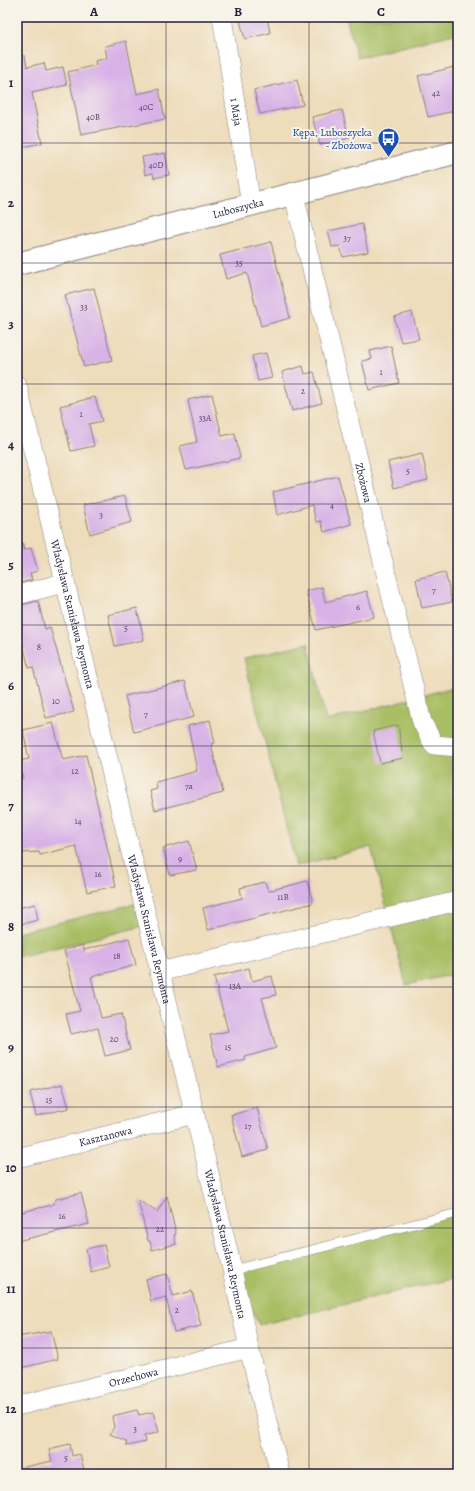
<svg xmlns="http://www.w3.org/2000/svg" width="475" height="1491" viewBox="0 0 475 1491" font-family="Alegreya,serif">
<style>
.green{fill:#a8be63;stroke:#65704f}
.building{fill:#d8b1e7}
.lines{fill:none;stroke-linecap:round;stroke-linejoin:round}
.service-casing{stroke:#887f7a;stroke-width:10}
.minor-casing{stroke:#887f7a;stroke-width:20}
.tertiary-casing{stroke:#887f7a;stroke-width:24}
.service{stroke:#fff;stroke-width:9}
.minor{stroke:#fff;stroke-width:19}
.tertiary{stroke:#fff;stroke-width:22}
.grid{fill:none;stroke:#22223b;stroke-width:1;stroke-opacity:0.55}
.labels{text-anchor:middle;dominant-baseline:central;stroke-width:4;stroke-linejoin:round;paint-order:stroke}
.number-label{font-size:9px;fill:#504666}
.street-label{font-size:11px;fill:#22223b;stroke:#f7f3e8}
.transit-label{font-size:11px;fill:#164399;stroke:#f7f3e8;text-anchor:end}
.neatline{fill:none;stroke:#22223b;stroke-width:1.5}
.grid-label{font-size:13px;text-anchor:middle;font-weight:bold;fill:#22223b}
</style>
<rect width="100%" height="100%" fill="#f7f3e8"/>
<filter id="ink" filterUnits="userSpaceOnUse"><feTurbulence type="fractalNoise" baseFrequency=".025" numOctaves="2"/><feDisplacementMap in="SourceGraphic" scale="8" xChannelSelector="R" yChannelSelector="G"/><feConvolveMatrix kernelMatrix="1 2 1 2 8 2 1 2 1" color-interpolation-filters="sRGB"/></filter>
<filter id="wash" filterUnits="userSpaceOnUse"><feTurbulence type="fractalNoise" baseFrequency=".012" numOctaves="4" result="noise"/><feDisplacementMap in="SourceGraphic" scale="16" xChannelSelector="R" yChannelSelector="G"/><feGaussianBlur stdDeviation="0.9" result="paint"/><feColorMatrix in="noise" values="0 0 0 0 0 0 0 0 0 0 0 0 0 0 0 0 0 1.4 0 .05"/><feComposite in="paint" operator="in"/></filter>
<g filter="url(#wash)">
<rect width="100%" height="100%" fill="#eedcba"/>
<g class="green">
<polygon points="346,17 458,17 458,33 357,58"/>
<polygon points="308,643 326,721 458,686 458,973 406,985 371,847 296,866 244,658"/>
<polygon points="142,902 148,925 17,957 17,933"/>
<polygon points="458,1213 458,1277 259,1325 233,1270"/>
</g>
<g id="blocks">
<g class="building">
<polygon points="239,17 267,17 270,33 245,39"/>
<polygon points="126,41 137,94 159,89 165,119 81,135 68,72 96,65 95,61 107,58 105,46"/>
<polygon points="17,56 25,56 27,67 44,63 46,71 63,67 67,85 32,93 42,143 17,148"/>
<polygon points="458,66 458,110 428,117 418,76"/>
<polygon points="297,80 303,105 260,114 254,90"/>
<polygon points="342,110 349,138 320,145 312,117"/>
<polygon points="165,153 169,175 154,178 153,173 145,175 142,157"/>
<polygon points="362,224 368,252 343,257 340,246 332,247 328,231"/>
<polygon points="271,242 290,318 261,326 247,273 226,279 220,255"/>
<polygon points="94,288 112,360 84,367 65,295"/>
<polygon points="412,312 419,339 401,342 394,317"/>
<polygon points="391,346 399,383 369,390 362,361 372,359 370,351"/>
<polygon points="266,353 272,378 258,381 252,356"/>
<polygon points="303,366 305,374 314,372 322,403 292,411 282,372"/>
<polygon points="212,394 222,436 235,433 240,458 186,470 180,446 197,442 188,400"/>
<polygon points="95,397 102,421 89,424 94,446 71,451 60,406"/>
<polygon points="422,454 428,480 394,488 388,462"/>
<polygon points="338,476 351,524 324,532 321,521 316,522 312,505 277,515 273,492"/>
<polygon points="125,496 132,522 90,534 83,505"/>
<polygon points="22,543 24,550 31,548 38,571 30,573 32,580 17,584 17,544"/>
<polygon points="445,572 452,602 422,608 416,579"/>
<polygon points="322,587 325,602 367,591 374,617 316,630 306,591"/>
<polygon points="38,601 45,629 50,627 74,712 46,718 33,667 29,668 17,622 17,606"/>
<polygon points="137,608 144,640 115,646 108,615"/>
<polygon points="185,681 194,717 134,732 125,696"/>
<polygon points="210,720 215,743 211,744 223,793 155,810 150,791 157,789 156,782 197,771 188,726"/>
<polygon points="53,723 63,760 86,755 116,886 87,892 76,846 40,855 39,852 21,853 17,835 17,780 23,778 19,761 29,759 23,730"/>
<polygon points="398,725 403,758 380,763 373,731"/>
<polygon points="189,841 197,870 170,875 163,848"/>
<polygon points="307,881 313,903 208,930 203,908 242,898 240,888 265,882 268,891"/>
<polygon points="35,904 38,920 22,924 18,908"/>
<polygon points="129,938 136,965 91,977 101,1018 121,1014 130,1050 105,1056 98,1028 71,1034 66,1014 80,1011 64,950 83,945 84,950"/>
<polygon points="249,968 252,981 272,976 276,995 262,998 276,1048 245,1057 246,1060 218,1067 210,1035 228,1031 214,977"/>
<polygon points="62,1084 69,1108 36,1116 30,1092"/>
<polygon points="257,1108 268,1150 242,1157 231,1115"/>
<polygon points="81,1193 89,1224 17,1241 17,1213 52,1205 56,1199"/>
<polygon points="167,1196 176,1234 174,1235 176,1244 152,1250 150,1241 148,1241 138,1200 157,1212"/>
<polygon points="104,1245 109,1267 91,1272 86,1249"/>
<polygon points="167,1274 173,1296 192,1291 201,1326 174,1332 166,1297 151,1301 146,1279"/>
<polygon points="51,1331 58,1359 17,1369 17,1337"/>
<polygon points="137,1410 139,1415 153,1412 159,1432 144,1436 145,1442 127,1446 126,1441 110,1434 114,1427 112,1416"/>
<polygon points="70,1444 72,1456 80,1454 85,1474 21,1474 20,1468 52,1461 49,1449"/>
</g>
</g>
</g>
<g filter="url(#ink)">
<use href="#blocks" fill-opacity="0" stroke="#887f7a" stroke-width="1"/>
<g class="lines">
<defs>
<polyline id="service" points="233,1270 458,1213"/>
<g id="minor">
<path id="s1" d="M222 17 251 206"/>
<path id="s2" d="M294 195 422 722 434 745 458 747"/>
<path id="s3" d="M17 385 228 1251 249 1348 280 1474"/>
<polyline points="17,595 64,583"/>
<polyline points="159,972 458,901"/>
<path id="s4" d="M17 1158 194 1114"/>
<path id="s5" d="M17 1406 249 1348"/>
</g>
<g id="tertiary">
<path id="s6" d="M17 264 458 152"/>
</g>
</defs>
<use href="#service" class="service-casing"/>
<use href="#minor" class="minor-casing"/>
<use href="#tertiary" class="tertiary-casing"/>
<use href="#service" class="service"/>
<use href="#minor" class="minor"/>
<use href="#tertiary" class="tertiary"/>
</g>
</g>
<path class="grid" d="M166 17V1474M309 17V1474M17 143H458M17 263H458M17 384H458M17 504H458M17 625H458M17 746H458M17 866H458M17 987H458M17 1107H458M17 1228H458M17 1348H458"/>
<defs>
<symbol id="bus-pin" viewBox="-11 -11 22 30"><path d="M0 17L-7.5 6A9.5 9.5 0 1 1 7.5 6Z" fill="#1a4fb4" stroke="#f7f3e8"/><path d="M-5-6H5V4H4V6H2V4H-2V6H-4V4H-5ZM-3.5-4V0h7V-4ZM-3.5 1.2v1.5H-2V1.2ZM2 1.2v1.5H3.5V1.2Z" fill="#fff"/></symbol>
</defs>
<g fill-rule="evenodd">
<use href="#bus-pin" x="376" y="126" width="25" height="34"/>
</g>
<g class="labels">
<g class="number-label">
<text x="436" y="93">42</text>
<text x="146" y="107">40C</text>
<text x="93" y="117">40B</text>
<text x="156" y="165">40D</text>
<text x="347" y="238">37</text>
<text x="239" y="263">35</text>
<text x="84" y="307">33</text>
<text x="381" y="372">1</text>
<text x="303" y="391">2</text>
<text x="81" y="414">1</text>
<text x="205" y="418">33A</text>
<text x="408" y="471">5</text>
<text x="332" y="505">4</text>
<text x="101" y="515">3</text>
<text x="434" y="590">7</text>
<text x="358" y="607">6</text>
<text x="126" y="628">5</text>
<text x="39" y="647">8</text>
<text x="56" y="701">10</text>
<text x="146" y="714">7</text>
<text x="75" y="771">12</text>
<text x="189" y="786">7a</text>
<text x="78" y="821">14</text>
<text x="180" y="859">9</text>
<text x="98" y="874">16</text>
<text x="283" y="897">11B</text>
<text x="117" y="956">18</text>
<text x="235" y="986">13A</text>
<text x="114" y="1039">20</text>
<text x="228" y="1047">15</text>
<text x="49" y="1100">15</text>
<text x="248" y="1126">17</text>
<text x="62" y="1216">16</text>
<text x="160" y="1229">22</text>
<text x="177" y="1310">2</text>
<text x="135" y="1429">3</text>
<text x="66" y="1458">5</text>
</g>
<g class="street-label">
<text stroke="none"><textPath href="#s1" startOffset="96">1 Maja</textPath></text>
<text stroke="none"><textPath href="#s6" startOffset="228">Luboszycka</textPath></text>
<text stroke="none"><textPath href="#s2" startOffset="296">Zbożowa</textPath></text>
<text stroke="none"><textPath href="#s3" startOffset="236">Władysława Stanisława Reymonta</textPath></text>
<text stroke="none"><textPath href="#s3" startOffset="560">Władysława Stanisława Reymonta</textPath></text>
<text stroke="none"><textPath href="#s4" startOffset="91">Kasztanowa</textPath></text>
<text stroke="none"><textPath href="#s3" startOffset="884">Władysława Stanisława Reymonta</textPath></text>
<text stroke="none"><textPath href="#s5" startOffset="120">Orzechowa</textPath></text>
</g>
<g class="transit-label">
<text x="372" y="132">Kępa, Luboszycka<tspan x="372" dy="13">- Zbożowa</tspan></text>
</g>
</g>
<rect width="475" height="1491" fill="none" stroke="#f7f3e8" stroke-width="44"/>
<rect x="22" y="22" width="431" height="1447" class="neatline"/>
<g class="grid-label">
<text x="94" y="16">A</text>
<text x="238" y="16">B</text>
<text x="381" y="16">C</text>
<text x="11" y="87">1</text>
<text x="11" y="207">2</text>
<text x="11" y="328">3</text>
<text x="11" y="449">4</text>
<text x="11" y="569">5</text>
<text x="11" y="690">6</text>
<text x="11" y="810">7</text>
<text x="11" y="931">8</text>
<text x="11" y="1052">9</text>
<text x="11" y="1172">10</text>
<text x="11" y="1293">11</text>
<text x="11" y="1413">12</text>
</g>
</svg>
